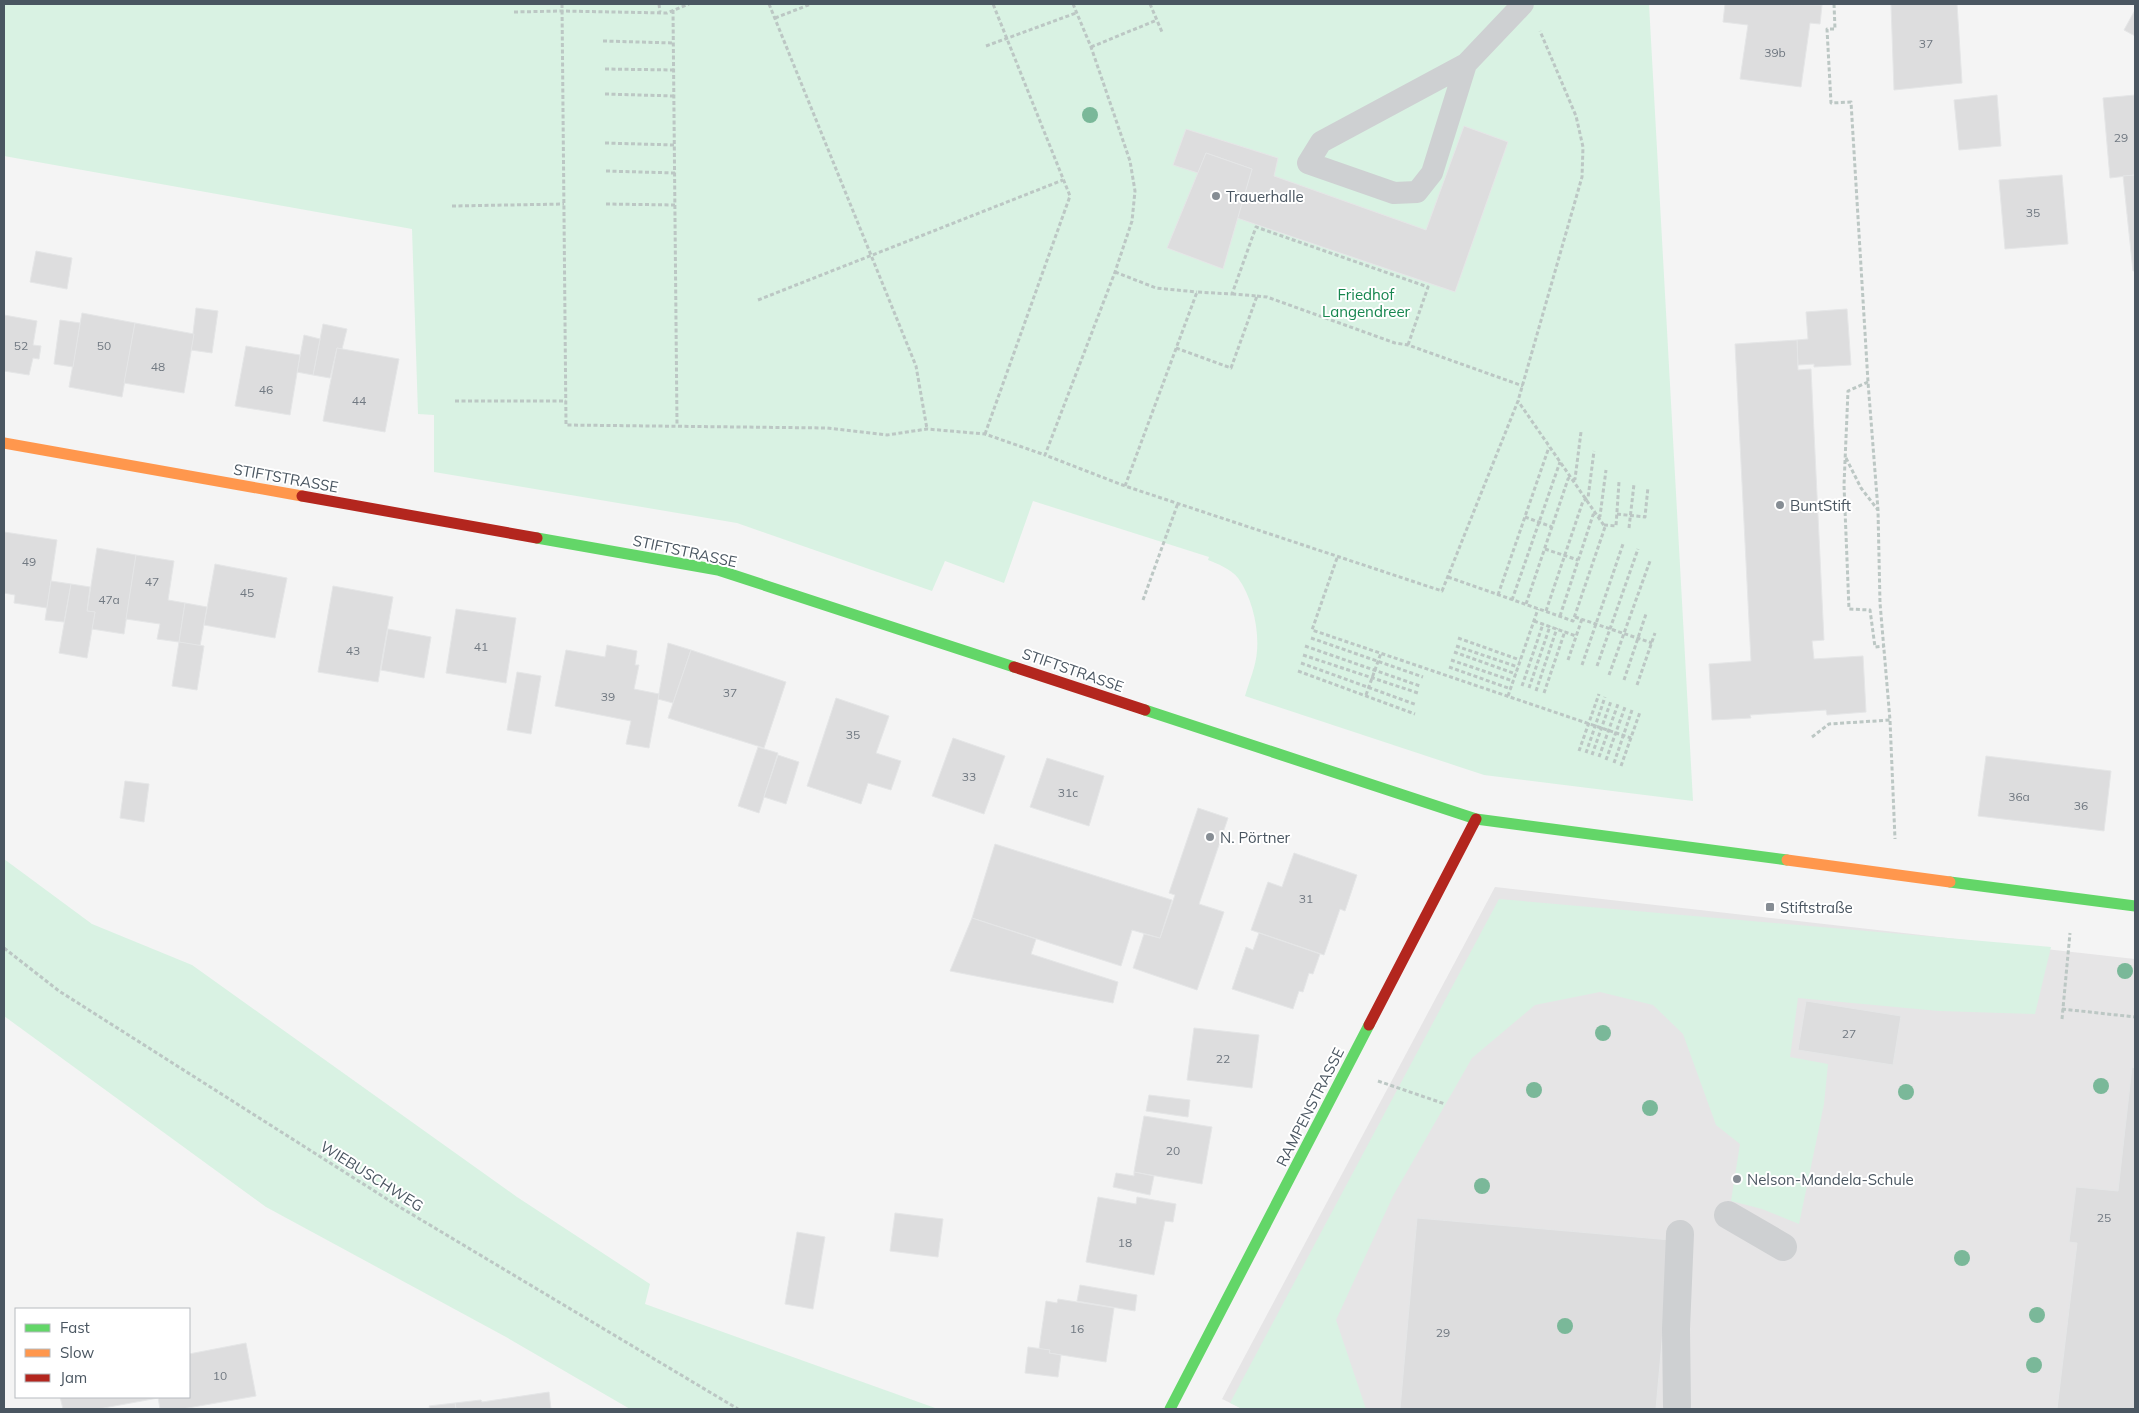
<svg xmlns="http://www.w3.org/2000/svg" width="2139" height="1413" viewBox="0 0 2139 1413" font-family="Mulish,sans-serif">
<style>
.education{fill:#e6e5e6}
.green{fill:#d9f2e3}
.building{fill:#ddddde;stroke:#e5e6e7;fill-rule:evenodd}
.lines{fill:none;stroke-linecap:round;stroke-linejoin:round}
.path{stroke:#bcc7c4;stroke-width:3;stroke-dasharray:4 2.5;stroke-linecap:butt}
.lane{stroke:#ced0d2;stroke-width:22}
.street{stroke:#ced0d2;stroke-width:28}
.fast{stroke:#63d668;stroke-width:11}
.slow{stroke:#ff974d;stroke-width:11}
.jam{stroke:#b3261e;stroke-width:11}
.tree{fill:#7ab899}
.poi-dot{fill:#868d94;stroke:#fff;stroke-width:2}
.labels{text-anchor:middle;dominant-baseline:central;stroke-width:4;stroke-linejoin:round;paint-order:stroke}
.number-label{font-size:12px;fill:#707881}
.poi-label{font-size:15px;fill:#4a5661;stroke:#fff;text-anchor:start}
.park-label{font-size:15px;fill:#17864f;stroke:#fff}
.street-label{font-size:15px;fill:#4a5661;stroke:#fff}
</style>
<rect width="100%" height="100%" fill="#f4f4f4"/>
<polygon class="education" points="1495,887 2135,959 2135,1409 1243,1409 1222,1399"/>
<g class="green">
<path d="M4 4H1649L1693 801 1484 775 1245 696C1249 682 1256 666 1257 651 1259 628 1252 597 1238 578 1231 569 1218 564 1208 560L1209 557 1033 501 1004 583 945 561 932 591 737 523 434 472V415L418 414 412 229 4 156Z"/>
<polygon points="4,859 92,924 192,965 517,1197 650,1284 645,1304 938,1409 630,1409 506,1337 266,1207 4,1016"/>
<polygon points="1499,899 2051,947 2035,1014 1939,1011 1798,998 1790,1057 1828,1064 1824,1104 1799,1224 1762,1209 1731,1201 1740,1144 1716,1125 1683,1034 1653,1005 1600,992 1535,1005 1472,1058 1393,1196 1336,1320 1366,1409 1242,1409 1230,1403"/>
</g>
<g class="building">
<polygon points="1725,4 1822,5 1820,24 1810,23 1801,87 1740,79 1748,25 1723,22"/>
<polygon points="1891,4 1957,4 1962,83 1894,90"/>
<polygon points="2135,10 2135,36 2124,30"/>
<polygon points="1997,95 2001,146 1959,150 1954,100"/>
<polygon points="2135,95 2135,175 2110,178 2103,98"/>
<polygon points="1464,126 1508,142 1455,292 1237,218 1252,169 1206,153 1198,173 1173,165 1186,129 1278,158 1274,176 1426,230"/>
<polygon points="1206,153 1252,169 1223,269 1167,248"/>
<polygon points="2062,175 2068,244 2005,249 1999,180"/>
<polygon points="2135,175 2135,271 2133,271 2123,176"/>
<polygon points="36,251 72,258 67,289 30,282"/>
<polygon points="196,308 218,311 212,353 191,350"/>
<polygon points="1847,309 1851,365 1814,367 1814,364 1798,365 1797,340 1808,339 1806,312"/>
<polygon points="82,313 135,323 122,397 69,387"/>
<polygon points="4,315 37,321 33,345 41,346 39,359 33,358 29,375 4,371"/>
<polygon points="60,320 80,323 73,367 54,364"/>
<polygon points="135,323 194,334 184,393 124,383"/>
<polygon points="323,324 347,329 342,349 337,348 330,378 313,375"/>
<polygon points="304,335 320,339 313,375 297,372"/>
<polygon points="1797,340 1798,370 1811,369 1824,640 1812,641 1814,659 1863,656 1866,712 1827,715 1826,710 1750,715 1751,718 1712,720 1709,664 1751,661 1735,344"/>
<polygon points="246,346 300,355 290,415 235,406"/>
<polygon points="337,348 399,359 385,432 323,421"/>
<polygon points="4,532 57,540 47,608 14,603 15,595 4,593"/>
<polygon points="97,548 136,555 124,634 92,629 95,612 87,611"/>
<polygon points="136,555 174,561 168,600 185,603 179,642 157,639 160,624 126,619"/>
<polygon points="215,564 287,578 275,638 204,625"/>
<polygon points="51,581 71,584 64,622 45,620"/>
<polygon points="71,584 90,587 87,611 95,612 87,658 59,653"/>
<polygon points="333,586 393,597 378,682 318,672"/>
<polygon points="185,603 207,607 200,646 179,642"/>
<polygon points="456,609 516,618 506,683 446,673"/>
<polygon points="388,629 431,637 424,678 381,670"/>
<polygon points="179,642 204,646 197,690 172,686"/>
<polygon points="668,643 691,650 673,703 658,699"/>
<polygon points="607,645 637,651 635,665 639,665 634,689 659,694 649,748 626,744 631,721 555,706 566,650 605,657"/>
<polygon points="691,650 786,682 764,748 668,718"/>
<polygon points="517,672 541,676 531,734 507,730"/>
<polygon points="836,698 889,716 876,753 901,761 891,790 868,783 861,804 807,786"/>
<polygon points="953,738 1005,756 984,814 932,796"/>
<polygon points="758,747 778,753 759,813 738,806"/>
<polygon points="778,755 799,762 786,804 764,797"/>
<polygon points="1986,756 2111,771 2104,831 1978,816"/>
<polygon points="1047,758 1104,776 1089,826 1030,807"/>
<polygon points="125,781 149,784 144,822 120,818"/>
<polygon points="1198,808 1228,818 1199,904 1224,912 1197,990 1133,968 1144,934 1160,938 1175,895 1169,893"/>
<polygon points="995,844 1172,900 1160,938 1132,930 1121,966 972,918"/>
<polygon points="1294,853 1357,875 1345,911 1340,909 1324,955 1251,930 1268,882 1282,887"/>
<polygon points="972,918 1036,939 1031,954 1118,982 1113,1003 950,971"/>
<polygon points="1259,933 1320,954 1313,974 1309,973 1303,992 1299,991 1293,1009 1232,989 1246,947 1253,950"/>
<polygon points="1806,1001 1901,1016 1893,1065 1798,1050"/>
<polygon points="1194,1028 1259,1035 1252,1088 1187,1080"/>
<polygon points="2132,1067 2135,1068 2135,1409 2057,1409 2077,1243 2069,1242 2076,1187 2118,1191"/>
<polygon points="1149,1095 1190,1100 1188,1117 1146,1111"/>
<polygon points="1144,1116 1212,1127 1202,1184 1134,1172"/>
<polygon points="1134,1172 1154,1176 1150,1195 1113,1187 1116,1173 1134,1176"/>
<polygon points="1098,1197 1136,1204 1137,1197 1176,1204 1173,1222 1165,1221 1154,1275 1086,1262"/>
<polygon points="895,1213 943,1219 938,1257 890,1251"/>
<path d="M1417 1218 1671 1240 1656 1409H1400ZM1483 1295 1598 1304 1593 1369 1477 1360Z"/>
<polygon points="1417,1218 1671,1240 1656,1409 1400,1409"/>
<polygon points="797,1232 825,1237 813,1309 785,1304"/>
<polygon points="1080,1285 1137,1295 1135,1311 1077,1301"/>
<polygon points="1058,1299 1114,1308 1106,1362 1049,1353 1050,1350 1039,1349 1046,1301 1057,1303"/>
<polygon points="246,1343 256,1396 182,1409 160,1409 158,1397 189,1397 189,1354"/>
<polygon points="1028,1347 1050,1350 1049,1353 1061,1355 1058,1377 1025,1373"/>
<polygon points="549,1392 551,1409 456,1409 455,1403 481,1400 482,1402"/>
<polygon points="60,1397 158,1397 158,1398 98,1409 63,1409"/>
<polygon points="455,1403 456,1409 424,1409 430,1408 429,1406"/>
</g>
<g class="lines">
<g class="path">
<polyline points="562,4 566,425 827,428 887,435 927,429 985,434 1045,455"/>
<polyline points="659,4 660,12"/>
<polyline points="769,4 916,366 927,429"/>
<polyline points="1073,4 1091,47 1130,161 1135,191 1132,221 1115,272 1045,455 1125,486 1442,591 1518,401 1582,177 1583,147 1576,116 1540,31"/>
<polyline points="1150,4 1162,32"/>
<polyline points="1834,4 1835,29 1827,29 1831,103 1851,102 1868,382 1878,510 1880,603 1890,720 1895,839"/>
<polyline points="673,10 677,425"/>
<polyline points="514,12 562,11 667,13 689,4"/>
<polyline points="775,18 811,4"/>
<polyline points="603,41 674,43"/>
<polyline points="986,46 1076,13"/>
<polyline points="1091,47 1157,20"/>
<polyline points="605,69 674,70"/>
<polyline points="605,94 674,96"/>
<polyline points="605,143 674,145"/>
<polyline points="606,171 675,173"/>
<polyline points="606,204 675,205"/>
<polyline points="452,206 564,204"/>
<polyline points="1115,272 1156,288 1197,292"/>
<polyline points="1257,296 1267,297 1395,343 1408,345 1523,386"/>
<polyline points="758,300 1063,180"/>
<polyline points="1176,348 1231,368 1257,296 1233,294"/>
<polyline points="1868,382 1848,391 1844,485 1849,609 1870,610 1875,647 1884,646"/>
<polyline points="455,401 566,401"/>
<polyline points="985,434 1070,196 993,4"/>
<polyline points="1846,458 1861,488 1878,510"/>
<polyline points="1573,480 1575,479 1581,432"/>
<polyline points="1125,486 1197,292 1232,294 1256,227 1428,287 1408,345"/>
<polyline points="1617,514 1645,517 1648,487"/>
<polyline points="1525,517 1552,527"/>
<polyline points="1598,517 1600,516 1606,470"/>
<polyline points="1604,525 1616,526 1619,482"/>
<polyline points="1629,528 1634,484"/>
<polyline points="1545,549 1578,560"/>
<polyline points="1337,558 1312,630 1631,738"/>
<polyline points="1448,577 1573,621 1605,527 1518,401"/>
<polyline points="1498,595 1549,447"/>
<polyline points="1143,600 1178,503"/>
<polyline points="1512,600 1560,462"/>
<polyline points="1526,604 1568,479 1570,477"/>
<polyline points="1546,611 1583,501 1588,498 1594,451"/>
<polyline points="1560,616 1593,515 1596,514"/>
<polyline points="1575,617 1652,643"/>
<polyline points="1534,621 1576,636"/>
<polyline points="1311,638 1423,677"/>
<polyline points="1458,638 1520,660"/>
<polyline points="1305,646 1420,686"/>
<polyline points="1456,646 1518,667"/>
<polyline points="1454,652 1516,674"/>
<polyline points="1303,655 1418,693"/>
<polyline points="1451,660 1513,681"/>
<polyline points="1568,660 1582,619"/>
<polyline points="1301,663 1417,705"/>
<polyline points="1582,665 1623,544"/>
<polyline points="1597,666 1638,549"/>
<polyline points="1449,667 1511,689"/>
<polyline points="1298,671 1415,714"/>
<polyline points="1609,675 1650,561"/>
<polyline points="1624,680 1646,614"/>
<polyline points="1637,685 1655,633"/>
<polyline points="1522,686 1543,624"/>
<polyline points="1529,688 1550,626"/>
<polyline points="1536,691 1557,628"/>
<polyline points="1544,693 1565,631"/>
<polyline points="1366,695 1381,653"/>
<polyline points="1508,696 1538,609"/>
<polyline points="1812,737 1829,724 1890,720"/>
<polyline points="1579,751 1599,694"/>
<polyline points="1586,753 1605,697"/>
<polyline points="1592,755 1611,701"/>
<polyline points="1599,757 1618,704"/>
<polyline points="1606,760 1625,707"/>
<polyline points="1614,763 1632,710"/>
<polyline points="1621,766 1640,712"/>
<polyline points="4,948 59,991 398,1206 738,1409"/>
<polyline points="2062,1009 2135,1017"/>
<polyline points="2062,1019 2070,933"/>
<polyline points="1378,1081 1445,1104"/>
</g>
<polyline class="lane" points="1466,64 1432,173 1417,192 1394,193 1308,163 1321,142 1466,64 1523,4"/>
<g class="street">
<polyline points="1728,1215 1783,1247"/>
<polyline points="1677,1406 1676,1329 1680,1234"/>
</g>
<g class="fast">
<polyline points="537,538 718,570 1014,667"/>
<polyline points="1145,710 1476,819 1787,860"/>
<polyline points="1950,882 2135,906"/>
<polyline points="1170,1409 1369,1025"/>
</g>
<g class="slow">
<polyline points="4,443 302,496"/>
<polyline points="1787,860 1950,882"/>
</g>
<g class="jam">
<polyline points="302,496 537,538"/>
<polyline points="1014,667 1145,710"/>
<polyline points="1369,1025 1476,819"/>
</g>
</g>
<g class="tree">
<circle cx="1090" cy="115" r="8"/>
<circle cx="2125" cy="971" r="8"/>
<circle cx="1603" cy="1033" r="8"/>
<circle cx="2101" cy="1086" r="8"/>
<circle cx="1534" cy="1090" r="8"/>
<circle cx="1906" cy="1092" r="8"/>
<circle cx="1650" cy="1108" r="8"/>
<circle cx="1482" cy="1186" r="8"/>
<circle cx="1962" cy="1258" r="8"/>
<circle cx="2037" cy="1315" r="8"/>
<circle cx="1565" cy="1326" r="8"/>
<circle cx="2034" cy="1365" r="8"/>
</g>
<g class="poi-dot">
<circle cx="1216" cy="196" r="5"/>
<circle cx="1780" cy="505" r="5"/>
<circle cx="1210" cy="837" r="5"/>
<rect x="1765" y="902" width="10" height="10" rx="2.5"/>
<circle cx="1737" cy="1179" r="5"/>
</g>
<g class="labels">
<g class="number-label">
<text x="1926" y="43">37</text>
<text x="1775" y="52">39b</text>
<text x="2121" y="137">29</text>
<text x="2033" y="212">35</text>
<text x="21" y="345">52</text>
<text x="104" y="345">50</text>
<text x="158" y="366">48</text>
<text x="266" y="389">46</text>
<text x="359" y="400">44</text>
<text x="29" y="561">49</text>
<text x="152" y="581">47</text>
<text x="247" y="592">45</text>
<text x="109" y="599">47a</text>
<text x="481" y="646">41</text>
<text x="353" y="650">43</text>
<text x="730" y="692">37</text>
<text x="608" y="696">39</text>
<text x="853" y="734">35</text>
<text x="969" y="776">33</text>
<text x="1068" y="792">31c</text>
<text x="2019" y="796">36a</text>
<text x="2081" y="805">36</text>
<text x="1306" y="898">31</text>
<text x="1849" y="1033">27</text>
<text x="1223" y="1058">22</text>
<text x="1173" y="1150">20</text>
<text x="2104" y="1217">25</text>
<text x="1125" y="1242">18</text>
<text x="1077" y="1328">16</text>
<text x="1443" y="1332">29</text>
<text x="220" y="1375">10</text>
</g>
<g class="poi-label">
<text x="1226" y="196">Trauerhalle</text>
<text x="1790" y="505">BuntStift</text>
<text x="1220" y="837">N. Pörtner</text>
<text x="1780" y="907">Stiftstraße</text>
<text x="1747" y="1179">Nelson-Mandela-Schule</text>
</g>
<g class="park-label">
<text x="1366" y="294">Friedhof<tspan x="1366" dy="17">Langendreer</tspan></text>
</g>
<g class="street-label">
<text transform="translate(286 478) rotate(10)">STIFTSTRASSE</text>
<text transform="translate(685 551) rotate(12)">STIFTSTRASSE</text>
<text transform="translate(1073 670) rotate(19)">STIFTSTRASSE</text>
<text transform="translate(1310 1107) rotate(-63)">RAMPENSTRASSE</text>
<text transform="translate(372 1176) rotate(32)">WIEBUSCHWEG</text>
</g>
</g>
<rect width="2139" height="1413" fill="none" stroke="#4a5661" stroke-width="10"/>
<rect x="15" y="1308" width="175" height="90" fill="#ffffff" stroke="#b7bbc0"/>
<rect x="25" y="1324" width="25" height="8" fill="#63d668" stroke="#b7bbc0"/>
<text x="60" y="1333" font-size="15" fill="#4a5661">Fast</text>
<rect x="25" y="1349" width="25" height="8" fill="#ff974d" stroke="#b7bbc0"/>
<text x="60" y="1358" font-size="15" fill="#4a5661">Slow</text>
<rect x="25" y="1374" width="25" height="8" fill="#b3261e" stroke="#b7bbc0"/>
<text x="60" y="1383" font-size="15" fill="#4a5661">Jam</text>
</svg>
